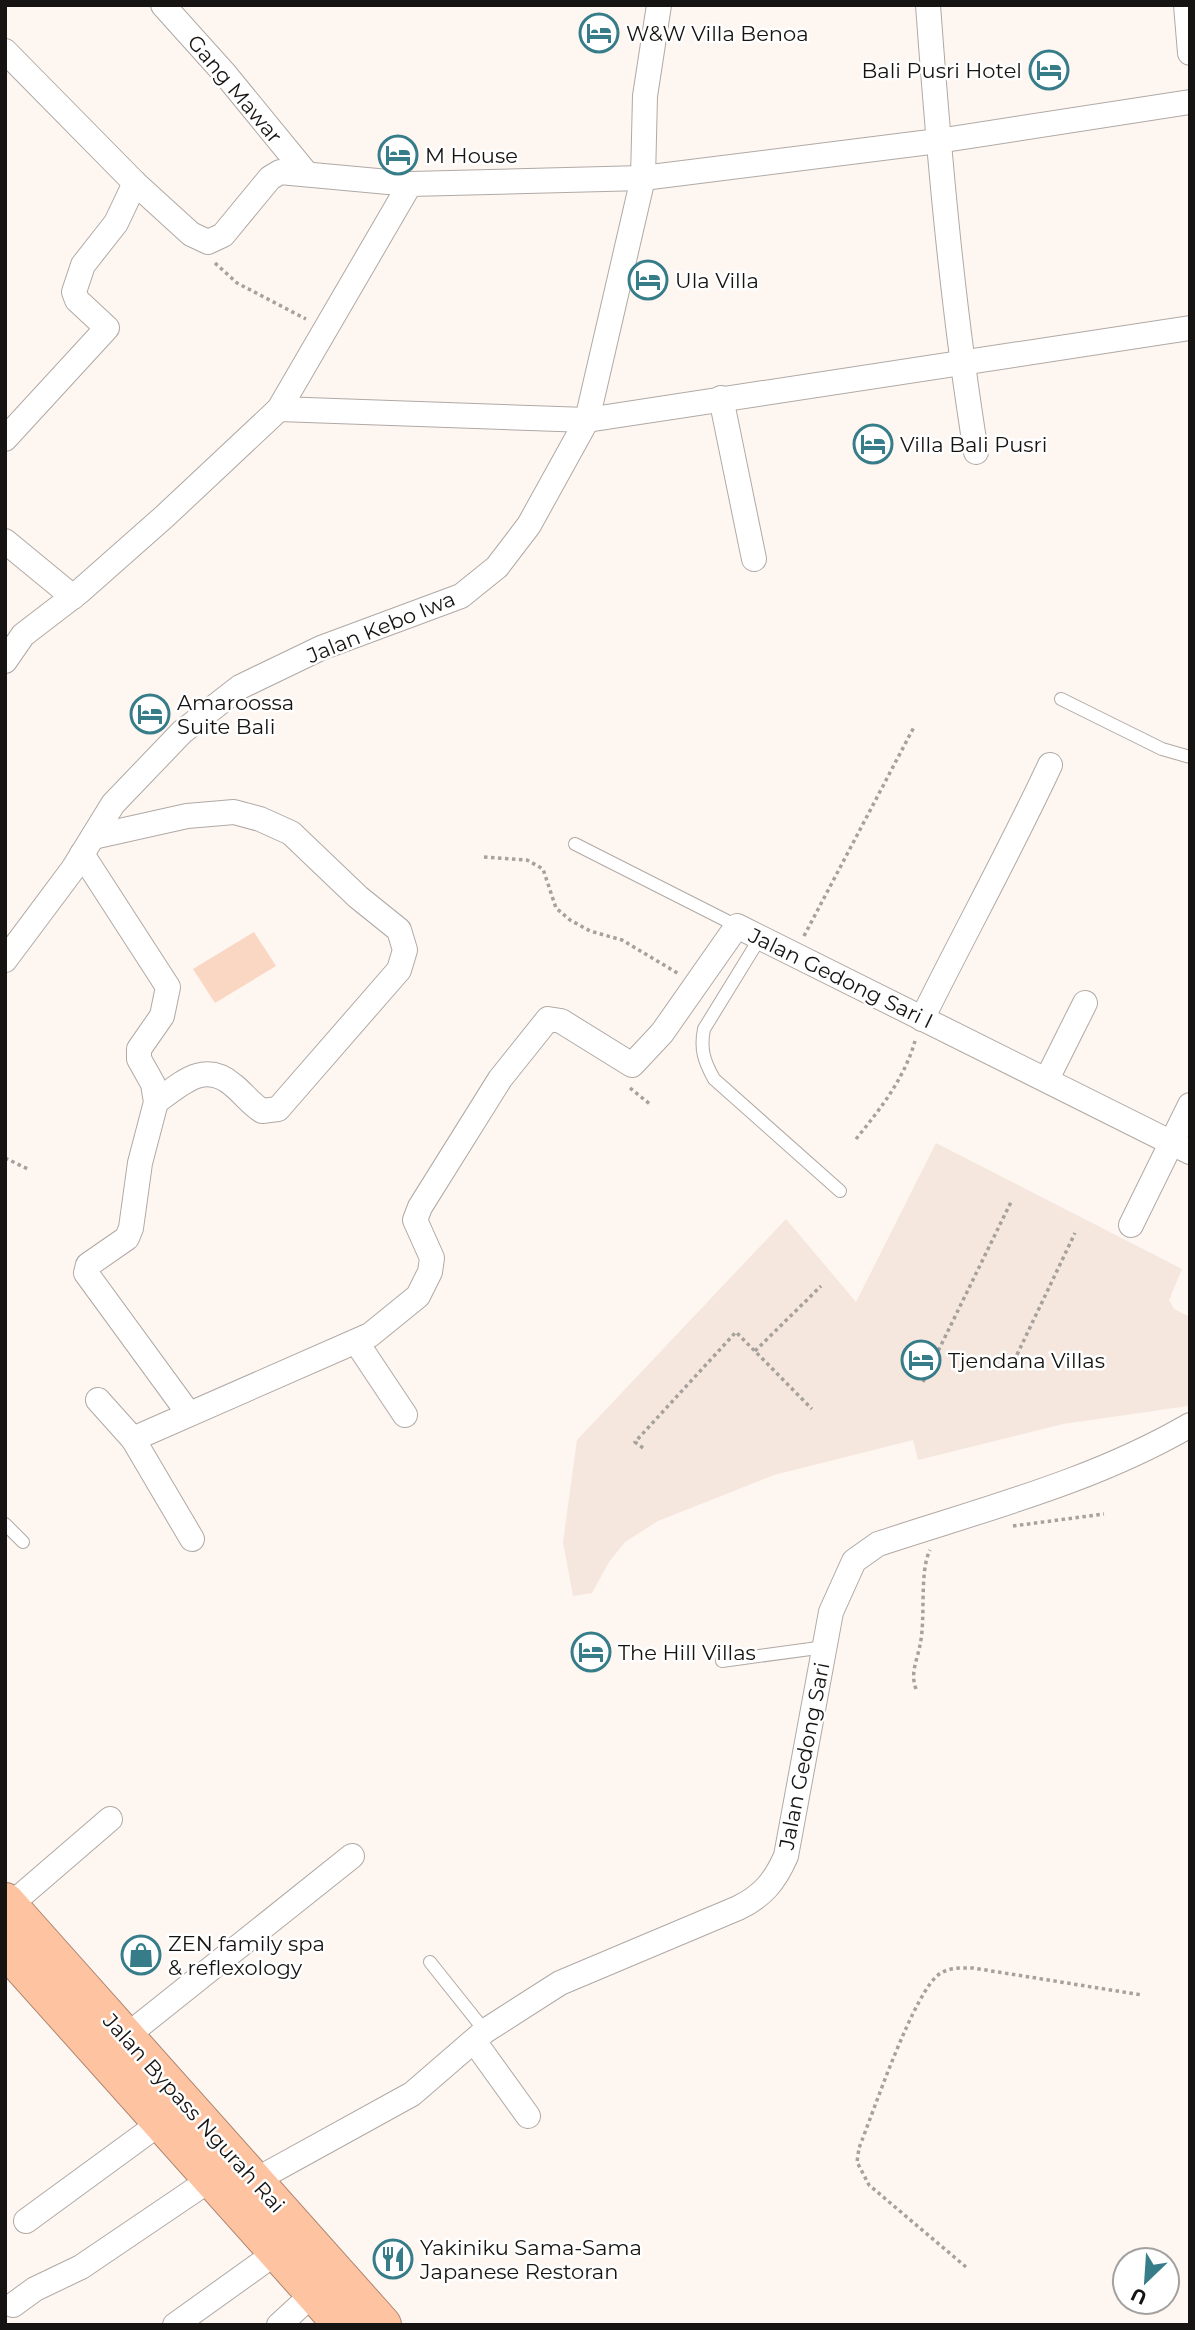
<svg xmlns="http://www.w3.org/2000/svg" width="1195" height="2330" viewBox="0 0 1195 2330" font-family="Montserrat,sans-serif">
<style>
.built{fill:#f5e7de}
.green{fill:#f9d7c3}
.lines{fill:none;stroke-linecap:round;stroke-linejoin:round}
.lane-casing{stroke:#b0a9a5;stroke-width:14}
.street-casing{stroke:#b0a9a5;stroke-width:26}
.highway-casing{stroke:#ad8670;stroke-width:40}
.path{stroke:#a7a19d;stroke-width:3.5;stroke-dasharray:3.5 3.5;stroke-linecap:butt}
.lane{stroke:#fff;stroke-width:12}
.street{stroke:#fff;stroke-width:24}
.highway{stroke:#fec4a2;stroke-width:38}
.labels{text-anchor:middle;dominant-baseline:central;stroke-width:5;stroke-linejoin:round;paint-order:stroke}
.poi-label{font-size:21px;fill:#161412;stroke:#fff;text-anchor:start}
.street-label{font-size:21px;fill:#161412;stroke:#fff}
</style>
<rect width="100%" height="100%" fill="#fef6f1"/>
<polygon class="built" points="936,1143 1182,1269 1169,1300 1174,1309 1190,1317 1188,1406 1063,1424 918,1460 913,1440 774,1475 658,1521 625,1542 609,1562 592,1593 573,1596 563,1542 577,1440 786,1219 856,1302"/>
<polygon class="green" points="254,932 276,966 215,1003 193,969"/>
<g class="lines">
<defs>
<g id="lane">
<polyline points="1061,699 1162,749 1190,757"/>
<polyline points="575,844 737,926"/>
<path d="M760 938 704 1029C700 1049 704 1061 714 1079L840 1191"/>
<polyline points="5,1524 23,1542"/>
<polyline points="722,1661 825,1647"/>
<polyline points="430,1962 485,2031"/>
</g>
<g id="street">
<polyline points="163,5 225,74 306,173"/>
<path d="M928 5C939 155 952 304 976 452"/>
<polyline points="1186,5 1190,53"/>
<polyline points="5,51 135,183 191,234 208,242 223,235 270,178 280,172 410,184"/>
<polyline points="721,398 754,559"/>
<polyline points="279,409 587,420 1190,328"/>
<polyline points="5,439 107,328 77,300 74,292 83,265 116,223 135,183"/>
<polyline points="5,541 73,597"/>
<polyline points="5,661 23,635 79,592 165,516 279,409 410,184 643,178 938,141 1190,102"/>
<path d="M93 837 187 816 234 812 260 819 291 833 358 897 399 930 405 950 399 970 278 1109 262 1111C251 1104 243 1093 233 1085 204 1060 181 1084 156 1102"/>
<polyline points="82,854 168,987 162,1016 139,1049 139,1059 153,1084 156,1102 140,1163 131,1228 127,1238 88,1265 86,1273 189,1414"/>
<polyline points="5,960 73,869 113,804 182,732 240,687 321,648 461,596 497,567 529,525 587,420 643,178 645,96 659,5"/>
<path d="M922 1019C964 934 1010 851 1050 765"/>
<polyline points="1047,1079 1085,1003"/>
<polyline points="1131,1225 1190,1105"/>
<polyline points="357,1343 405,1415"/>
<polyline points="98,1400 133,1439"/>
<polyline points="192,1539 133,1439 370,1335 418,1296 430,1272 432,1258 415,1220 420,1207 500,1079 548,1019 561,1021 632,1065 662,1033 737,926 1190,1152"/>
<polyline points="9,1906 110,1819"/>
<polyline points="474,2041 528,2116"/>
<polyline points="114,2046 352,1856"/>
<path d="M254 2181 412 2094 485 2031 560 1983 738 1908C763 1896 775 1881 786 1856L831 1612 854 1561 878 1544C984 1509 1094 1481 1190 1425"/>
<polyline points="26,2221 160,2123"/>
<polyline points="13,2305 35,2289 81,2267 211,2179"/>
<polyline points="175,2325 277,2252"/>
<polyline points="279,2325 314,2293"/>
</g>
<g id="highway">
<polyline points="5,1902 382,2325"/>
<polyline points="5,1947 343,2325"/>
</g>
</defs>
<use href="#lane" class="lane-casing"/>
<use href="#street" class="street-casing"/>
<use href="#highway" class="highway-casing"/>
<g class="path">
<polyline points="215,263 237,283 306,319"/>
<polyline points="484,857 527,860 543,869 556,908 570,920 590,931 622,940 679,974"/>
<polyline points="804,936 914,727"/>
<polyline points="630,1088 651,1105"/>
<path d="M856 1139C881 1108 904 1079 915 1041"/>
<polyline points="5,1158 30,1170"/>
<polyline points="755,1351 821,1286"/>
<polyline points="1014,1361 1075,1233"/>
<polyline points="923,1382 1011,1202"/>
<polyline points="643,1448 635,1442 736,1332 812,1409"/>
<polyline points="1013,1526 1104,1514"/>
<path d="M916 1689C910 1673 917 1661 920 1645 926 1618 919 1572 930 1550"/>
<path d="M966 2267 869 2185 857 2162 859 2148C872 2116 915 1987 941 1973 951 1967 962 1968 973 1968L1142 1995"/>
</g>
<use href="#lane" class="lane"/>
<use href="#street" class="street"/>
<use href="#highway" class="highway"/>
</g>
<defs>
<symbol id="hotel-ring" viewBox="-11 -11 22 22"><circle r="9.5" fill="#fff" stroke="#377d89" stroke-width="1.5"/><path d="M-6-4.5h1.5V1H6V5H4.5V3h-9V5H-6ZM-4 0a1.8 1.8 0 1 1 3.6 0ZM.5 0V-2.5h3Q6-2.5 6 0Z" fill="#377d89"/></symbol>
<symbol id="shop-ring" viewBox="-11 -11 22 22"><circle r="9.5" fill="#fff" stroke="#377d89" stroke-width="1.5"/><path d="M-5-2.5h2.3a2.7 3.5 0 0 1 5.4 0H5L5.5 6h-11ZM-1.5-2.5h3a1.5 2.3 0 0 0-3 0Z" fill="#377d89"/></symbol>
<symbol id="restaurant-ring" viewBox="-11 -11 22 22"><circle r="9.5" fill="#fff" stroke="#377d89" stroke-width="1.5"/><path d="M-5-6h1v4h1v-4h1v4h1v-4h1v5L-1.5 .5V6h-2V.5L-5-1ZM5-6V6H3V1.5H1.5Q1.5-4 5-6Z" fill="#377d89"/></symbol>
</defs>
<g fill-rule="evenodd">
<use href="#hotel-ring" x="577" y="11" width="44" height="44"/>
<use href="#hotel-ring" x="1027" y="48" width="44" height="44"/>
<use href="#hotel-ring" x="376" y="133" width="44" height="44"/>
<use href="#hotel-ring" x="626" y="258" width="44" height="44"/>
<use href="#hotel-ring" x="851" y="422" width="44" height="44"/>
<use href="#hotel-ring" x="128" y="692" width="44" height="44"/>
<use href="#hotel-ring" x="899" y="1338" width="44" height="44"/>
<use href="#hotel-ring" x="569" y="1630" width="44" height="44"/>
<use href="#shop-ring" x="119" y="1933" width="44" height="44"/>
<use href="#restaurant-ring" x="371" y="2237" width="44" height="44"/>
</g>
<g class="labels">
<g class="poi-label">
<text x="626" y="33">W&amp;W Villa Benoa</text>
<text x="1022" y="70" text-anchor="end">Bali Pusri Hotel</text>
<text x="425" y="155">M House</text>
<text x="675" y="280">Ula Villa</text>
<text x="900" y="444">Villa Bali Pusri</text>
<text x="177" y="702">Amaroossa<tspan x="177" dy="24">Suite Bali</tspan></text>
<text x="948" y="1360">Tjendana Villas</text>
<text x="618" y="1652">The Hill Villas</text>
<text x="168" y="1943">ZEN family spa<tspan x="168" dy="24">&amp; reflexology</tspan></text>
<text x="420" y="2247">Yakiniku Sama-Sama<tspan x="420" dy="24">Japanese Restoran</tspan></text>
</g>
<g class="street-label">
<text transform="translate(235 89) rotate(50)">Gang Mawar</text>
<text transform="translate(381 627) rotate(-22)">Jalan Kebo Iwa</text>
<text transform="translate(841 978) rotate(26)">Jalan Gedong Sari I</text>
<text transform="translate(804 1756) rotate(-79)">Jalan Gedong Sari</text>
<text transform="translate(194 2113) rotate(48)">Jalan Bypass Ngurah Rai</text>
</g>
</g>
<rect width="1195" height="2330" fill="none" stroke="#161412" stroke-width="14"/>
<g transform="translate(1146 2281) rotate(205)"><circle r="33" fill="#ffffff" stroke="#a2a1a0" stroke-width="2"/>
<path d="M0-5L12 26L0 18L-12 26Z" fill="#377d89"/>
<text y="-10" font-size="19" font-weight="bold" text-anchor="middle" fill="#161412">U</text>
</g>
</svg>
